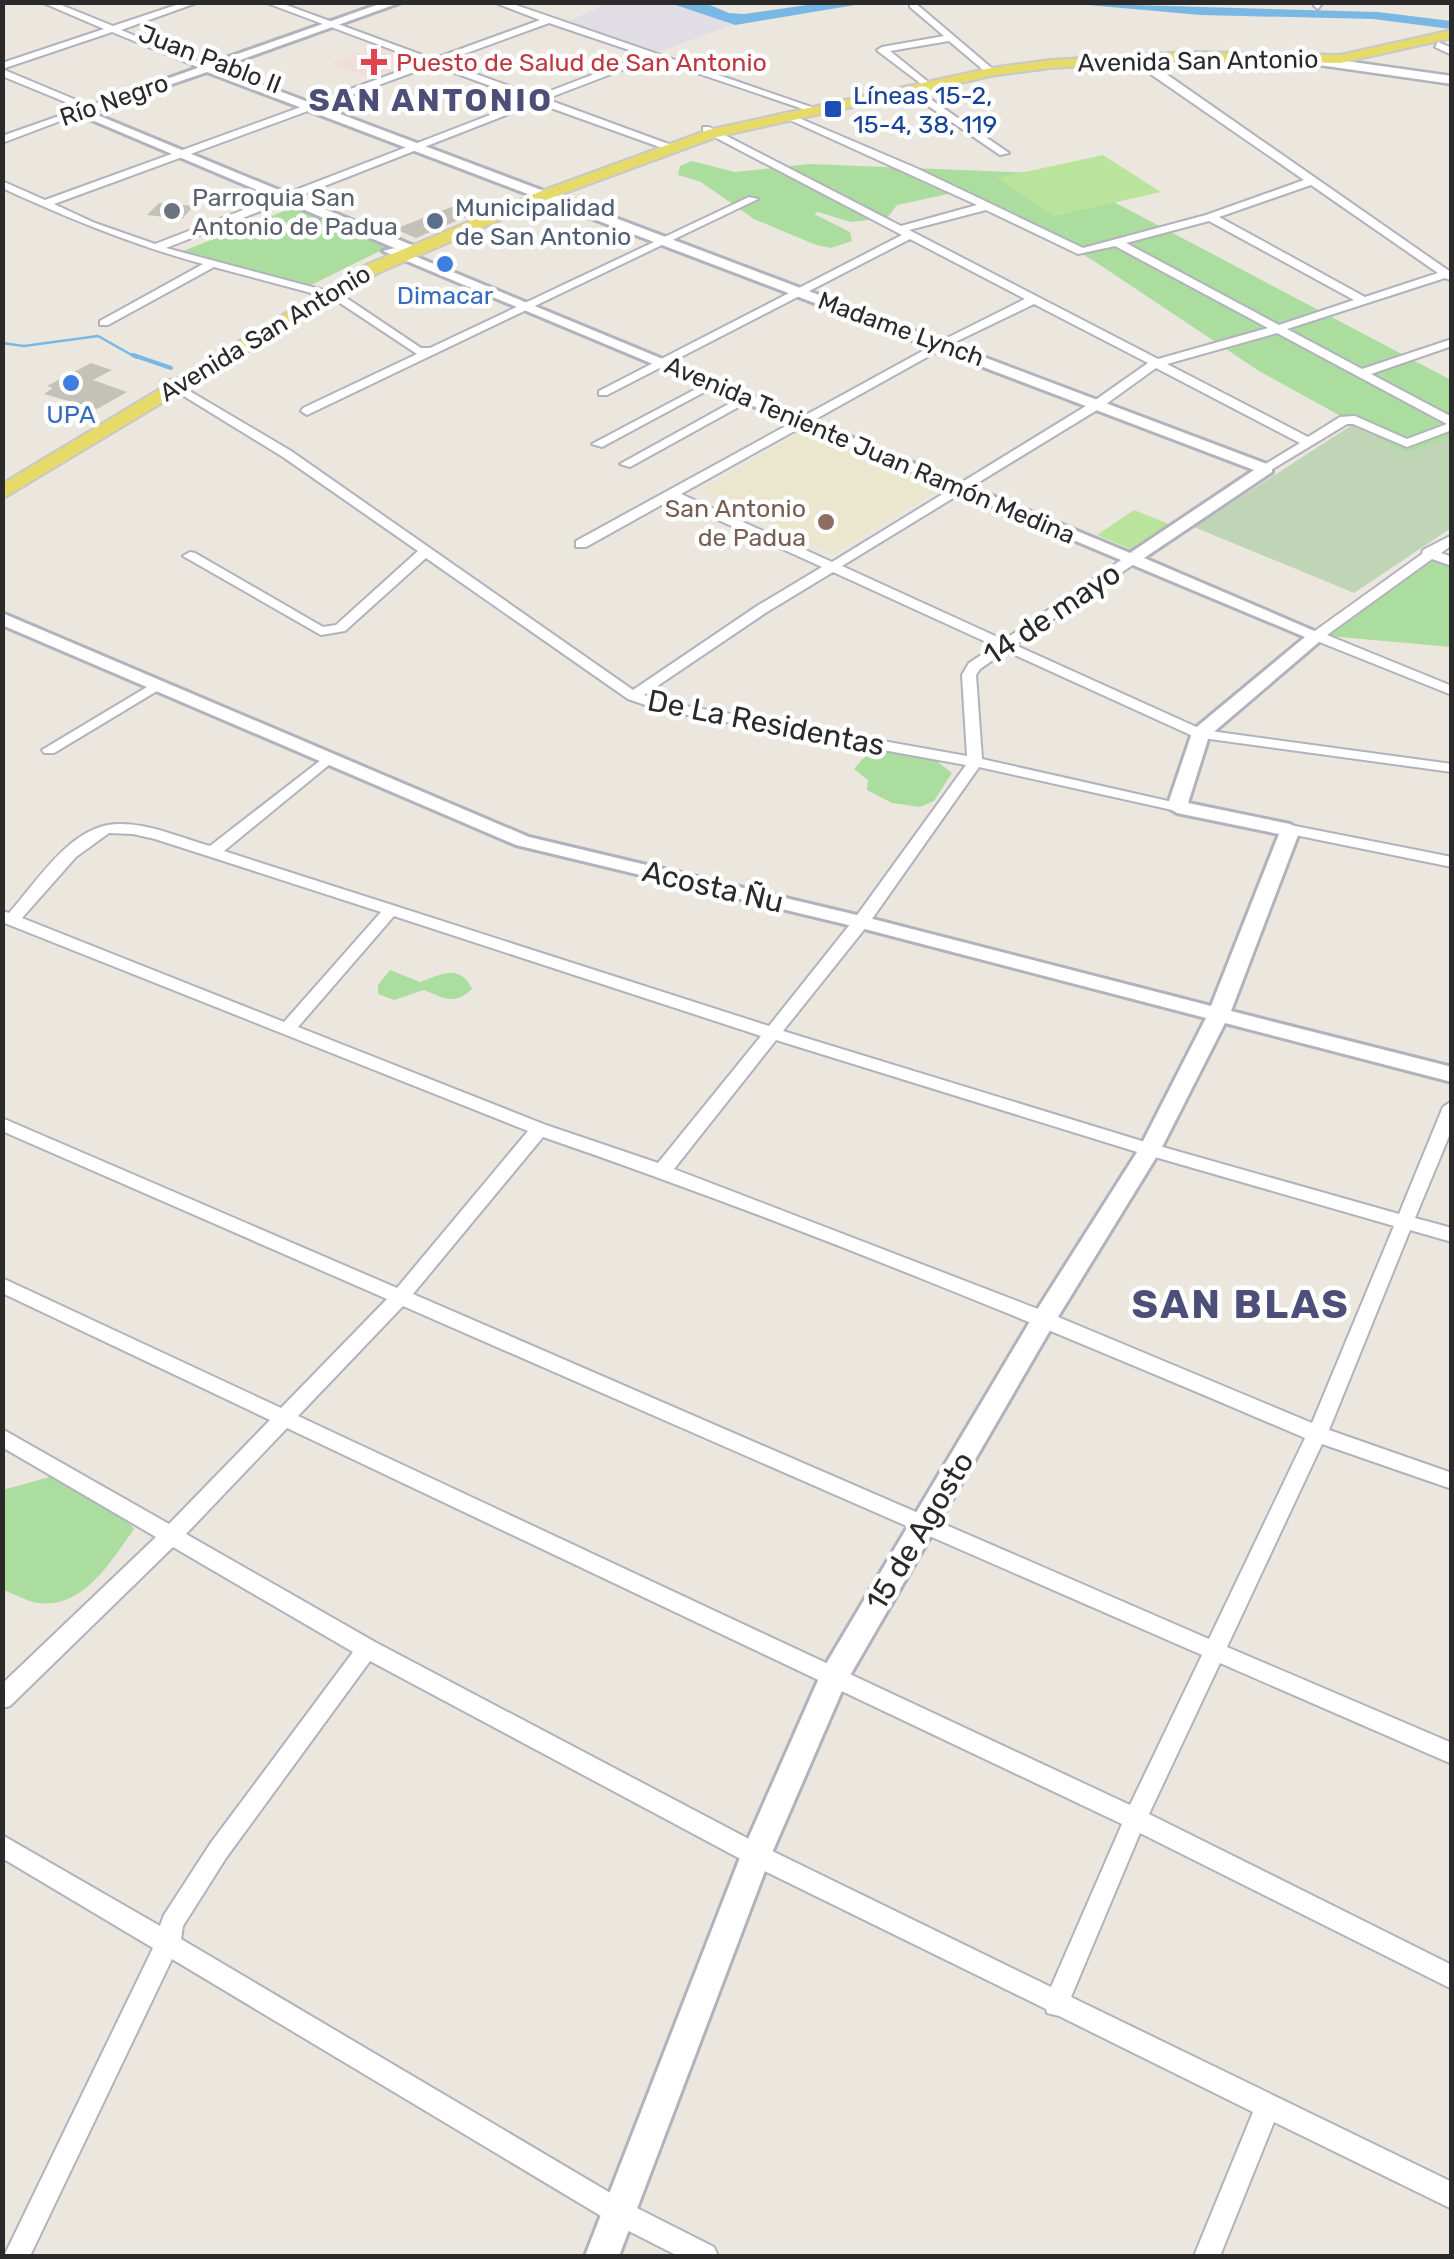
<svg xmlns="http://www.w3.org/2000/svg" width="1454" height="2259" viewBox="0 0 1454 2259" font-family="Rubik,sans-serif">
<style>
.industrial{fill:#e0dde4}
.education{fill:#ebe6ce}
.medical{fill:#f1dedb}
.green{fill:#aadd9e}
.cemetery{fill:#c0d4b6}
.pitch{fill:#bae49b}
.water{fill:#79b8e5}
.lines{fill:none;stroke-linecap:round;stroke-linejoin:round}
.stream-far1{stroke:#79b8e5;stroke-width:2.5}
.stream{stroke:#79b8e5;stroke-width:4}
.building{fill:#c4c1b9}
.minor-casing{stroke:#b1b2bd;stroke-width:4}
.tertiary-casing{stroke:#b1b2bd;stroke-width:6}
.secondary-casing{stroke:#b1b2bd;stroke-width:5}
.primary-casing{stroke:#c8c8c8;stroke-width:4}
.minor{fill:#fff;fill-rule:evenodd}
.tertiary{fill:#fff;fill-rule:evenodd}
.secondary{fill:#fff;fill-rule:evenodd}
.primary{fill:#e6db68;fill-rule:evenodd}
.health-dot{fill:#e0444e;stroke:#fff;stroke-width:4}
.transit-dot{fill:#1a4fb4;stroke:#fff;stroke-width:4}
.worship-dot{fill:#6b7280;stroke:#fff;stroke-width:4}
.service-dot{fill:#5c6f8a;stroke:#fff;stroke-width:4}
.shop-dot{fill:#3f7fe0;stroke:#fff;stroke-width:4}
.education-dot{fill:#8d6e63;stroke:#fff;stroke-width:4}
.labels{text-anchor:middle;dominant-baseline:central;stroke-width:9;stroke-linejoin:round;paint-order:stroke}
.far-street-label{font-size:25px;fill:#2a2a2a;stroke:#fff}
.far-health-label{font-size:25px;fill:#be3a42;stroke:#fff;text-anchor:start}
.far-transit-label{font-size:25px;fill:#164399;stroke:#fff;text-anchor:start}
.far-worship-label{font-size:25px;fill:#5b616d;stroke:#fff;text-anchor:start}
.far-service-label{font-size:25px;fill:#4e5e75;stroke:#fff;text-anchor:start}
.far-shop-label{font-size:25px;fill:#366cbe;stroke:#fff}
.far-education-label{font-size:25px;fill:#785e54;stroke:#fff;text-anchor:end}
.street-label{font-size:30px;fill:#2a2a2a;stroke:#fff}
.far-district-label{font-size:32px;font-weight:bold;letter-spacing:2.5px;fill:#4e4f78;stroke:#fff}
.district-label{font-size:40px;font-weight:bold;letter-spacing:2.5px;fill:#4e4f78;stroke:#fff}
</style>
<rect width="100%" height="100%" fill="#ebe7de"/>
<polygon class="industrial" points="670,2 732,25 658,52 567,22 609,3"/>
<polygon class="education" points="805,430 943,487 833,554 701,490"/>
<polygon class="medical" points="377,46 418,61 372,79 330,63"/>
<g class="green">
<polygon points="692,161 735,172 810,164 1061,174 1451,380 1451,486 1337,414 1259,371 1094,261 991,203 948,194 897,205 887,218 851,222 818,212 814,214 850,232 852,241 831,248 816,245 754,219 701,182 678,175 680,166"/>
<polygon points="297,206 392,245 307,287 183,251"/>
<polygon points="1416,558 1451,565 1451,647 1329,636"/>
<polygon points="877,750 934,759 952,773 934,801 920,807 892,803 867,790 868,780 854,769 868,753"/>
<path d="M390 970 420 982C440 975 460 963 472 989 454 1006 444 998 424 990L394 1000 378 994V985Z"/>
<path d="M53 1476 108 1496 134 1529C112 1560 83 1609 39 1603 27 1602 14 1593 3 1590V1490Z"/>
</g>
<polygon class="cemetery" points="1352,425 1407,452 1451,437 1451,528 1354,593 1194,527"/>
<g class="pitch">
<polygon points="1103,155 1161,192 1054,216 997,178"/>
<polygon points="1134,510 1169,524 1132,550 1097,535"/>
</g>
<g class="water">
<polygon points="670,3 705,3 729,13 744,14 821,3 867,3 735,25"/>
<polygon points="1065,3 1378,12 1451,21 1451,29 1373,19 1201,15"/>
</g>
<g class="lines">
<polyline class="stream-far1" points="2,343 24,346 98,336 137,358"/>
<polyline class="stream" points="133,355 171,368"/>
</g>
<g class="building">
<polygon points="159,203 194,206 182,219 147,215"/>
<polygon points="454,206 473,214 416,238 395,229"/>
<polygon points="91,363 112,370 93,380 127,392 97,409 44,394 53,388 47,386"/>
</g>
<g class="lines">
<defs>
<g id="minor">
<polygon points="41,2 54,2 113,26 185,2 199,2 121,30 213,68 205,70 112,32 2,69 2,63 104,29"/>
<path d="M264 2H278L433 59 540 20 493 2H507L817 109 809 111 653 58 546 99 674 146V150H668L537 103 166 248 342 295 421 348H430L749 197 758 199 307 415 301 411 303 408 417 354 334 299 214 267 108 325H100V321L203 264C133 245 68 218 2 188V181L45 200 425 62ZM549 23 644 55 537 96 442 62ZM433 65 529 100 155 244 95 223 54 204Z"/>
<polygon points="914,2 994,70 994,74 988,74 949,41 890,51 927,81 927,85 924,86 879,52 877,50 882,47 944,36 910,7 910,3"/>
<polygon points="1315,2 1323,2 1318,9 1314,6"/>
<polygon points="1438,42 1452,48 1452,55 1435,47"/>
<path d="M1139 55 1452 273V281L1445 278 1287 329 1362 369 1452 339V346L1371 374 1452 417V430L1407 447 1353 424H1347L1266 473 1262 472V466L1300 443 1156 368 1102 407 842 566 1004 640 1127 556H1137V562L1015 645 1203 730 1452 764V772L1195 737 1006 651 980 669 976 675 982 759 1177 803 1184 807 1177 811 979 767 867 926 783 1031 1145 1142 1399 1214 1443 1107 1452 1101V1129L1415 1218 1452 1228V1242L1410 1230 1329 1430 1452 1473V1489L1322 1444 1227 1647 1452 1743V1764L1220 1663 1149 1814 1452 1965V1989L1140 1833 1071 1997 1452 2182V2209L1274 2122 1220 2256H1194L1253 2112 1059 2016 1047 2013 1046 2009 748 1863 370 1661 226 1858 183 1926 181 1939 629 2204 714 2247 718 2256H678L611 2222 172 1959 30 2256H4L153 1948 2 1858V1835L160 1926 164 1915 210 1844 353 1652 173 1547 10 1706 2 1708V1684L156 1537 2 1447V1429L169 1524 270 1420 2 1293V1278L281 1408 387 1299 2 1131V1118L397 1288 528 1131 2 922V911L9 913C38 881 72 823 120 824 151 824 181 838 210 846L330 753 337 757 335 760 224 851 769 1026 855 918 966 765 660 710 628 699 426 558 345 631 321 635 183 556 190 552 195 553 323 627 336 625 418 551 283 457 161 382 171 380 291 451 633 690 757 606 822 567 672 499 586 547H576V541L939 342 1025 299 910 239 607 395H599V391L902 235 703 131V127H709L901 226 977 205 779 115 787 113 916 168 1083 248 1206 215 1304 180 1139 66 1134 58ZM1311 185 1438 273 1365 297 1219 217ZM986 210 1078 254 1115 246 1268 328 1158 359 909 230ZM1209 221 1354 300 1279 325 1126 243ZM1034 304 1148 363 1094 401 832 562 681 494 947 346ZM1277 333 1447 424 1407 439 1355 416 1340 417 1308 437 1167 364ZM833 572 995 646 969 663 962 675 967 756 663 702 644 695 767 612ZM109 833 133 834 155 839 381 912 284 1022 22 918 76 857ZM394 916 761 1036 658 1163 546 1125 298 1027ZM776 1040 1134 1151 1394 1226 1312 1423 1051 1314 674 1169ZM543 1137C802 1226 1054 1331 1305 1438L1209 1639 413 1294ZM403 1306 1202 1655 1130 1805 298 1416ZM287 1428 1122 1824 1051 1987 764 1847 375 1642 186 1534Z"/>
<polygon points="2,69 93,107 95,109 87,111 2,76"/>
<polygon points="911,87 914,88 1009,153 1000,155 908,92 908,88"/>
<polygon points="76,110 84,112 2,143 2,136"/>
<polygon points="709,382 719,384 602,447 592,444"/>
<polygon points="743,396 753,399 630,467 620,464"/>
<polygon points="1452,535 1452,545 1441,553 1452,557 1452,566 1432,559 1327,635 1452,686 1452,695 1312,639 1312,633 1422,554 1423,550"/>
<polygon points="157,681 164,685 162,688 54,753 44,753 42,750"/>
<polygon points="1290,825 1452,857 1452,867 1285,833 1282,830 1285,827"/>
</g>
<polygon id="tertiary" points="385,2 402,2 218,68 1272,466 1272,472 1144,558 1326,636 1209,736 1188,803 1290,824 1300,830 1231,1011 1452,1067 1452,1082 1225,1023 1160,1151 1053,1325 845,1684 771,1855 619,2256 585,2256 741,1855 823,1669 1035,1313 1139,1149 1206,1018 861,928 516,845 2,625 2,613 529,837 861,916 1211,1006 1279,834 1177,813 1167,807 1193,730 1305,637 383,251 395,248 1130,553 1254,470 207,72 90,112 414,246 414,252 404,252 73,112"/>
<polygon id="secondary" points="1303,55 1452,76 1452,84 1298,62 1296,59"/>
<polygon id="primary" points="1452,30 1452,38 1340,63 1189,60 1050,68 991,76 717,137 551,198 378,273 2,499 2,484 366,265 539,192 708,130 991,68 1050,60 1189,52 1340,55"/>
</defs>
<use href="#minor" class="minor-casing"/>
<use href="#tertiary" class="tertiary-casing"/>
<use href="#secondary" class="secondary-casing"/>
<use href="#primary" class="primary-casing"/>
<use href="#minor" class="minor"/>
<use href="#tertiary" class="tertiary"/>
<use href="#secondary" class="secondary"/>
<use href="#primary" class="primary"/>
</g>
<path class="health-dot" d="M369 47h10v10h10v10h-10v10h-10v-10h-10v-10h10z"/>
<rect class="transit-dot" x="823" y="99" width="20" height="20" rx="5"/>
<circle class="worship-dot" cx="172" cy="211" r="10"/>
<circle class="service-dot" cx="435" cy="221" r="10"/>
<g class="shop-dot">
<circle cx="445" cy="264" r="10"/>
<circle cx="71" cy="383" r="10"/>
</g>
<circle class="education-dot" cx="826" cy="522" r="10"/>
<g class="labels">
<g class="far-street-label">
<text transform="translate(210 59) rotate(21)">Juan Pablo II</text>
<text transform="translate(1198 61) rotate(-1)">Avenida San Antonio</text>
<text transform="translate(114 100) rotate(-19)">Río Negro</text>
<text transform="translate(901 329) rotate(20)">Madame Lynch</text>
<text transform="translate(265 333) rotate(-31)">Avenida San Antonio</text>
<text transform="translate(870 450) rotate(23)">Avenida Teniente Juan Ramón Medina</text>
</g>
<g class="far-health-label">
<text x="396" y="62">Puesto de Salud de San Antonio</text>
</g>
<g class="far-transit-label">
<text x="853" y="95">Líneas 15-2,<tspan x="853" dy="29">15-4, 38, 119</tspan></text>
</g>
<g class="far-worship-label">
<text x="192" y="197">Parroquia San<tspan x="192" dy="29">Antonio de Padua</tspan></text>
</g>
<g class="far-service-label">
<text x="455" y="207">Municipalidad<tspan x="455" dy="29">de San Antonio</tspan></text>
</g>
<g class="far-shop-label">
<text x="445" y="295">Dimacar</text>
<text x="71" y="414">UPA</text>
</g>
<g class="far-education-label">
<text x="806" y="508">San Antonio<tspan x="806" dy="29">de Padua</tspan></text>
</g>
<g class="street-label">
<text transform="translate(1052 614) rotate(-34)">14 de mayo</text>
<text transform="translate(766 723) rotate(11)">De La Residentas</text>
<text transform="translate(713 887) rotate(13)">Acosta Ñu</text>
<text transform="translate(920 1531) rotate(-59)">15 de Agosto</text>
</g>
<g class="far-district-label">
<text x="431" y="100">SAN ANTONIO</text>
</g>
<g class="district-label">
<text x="1241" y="1304">SAN BLAS</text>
</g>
</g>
<rect width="1454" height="2259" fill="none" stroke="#2a2a2a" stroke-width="10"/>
</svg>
